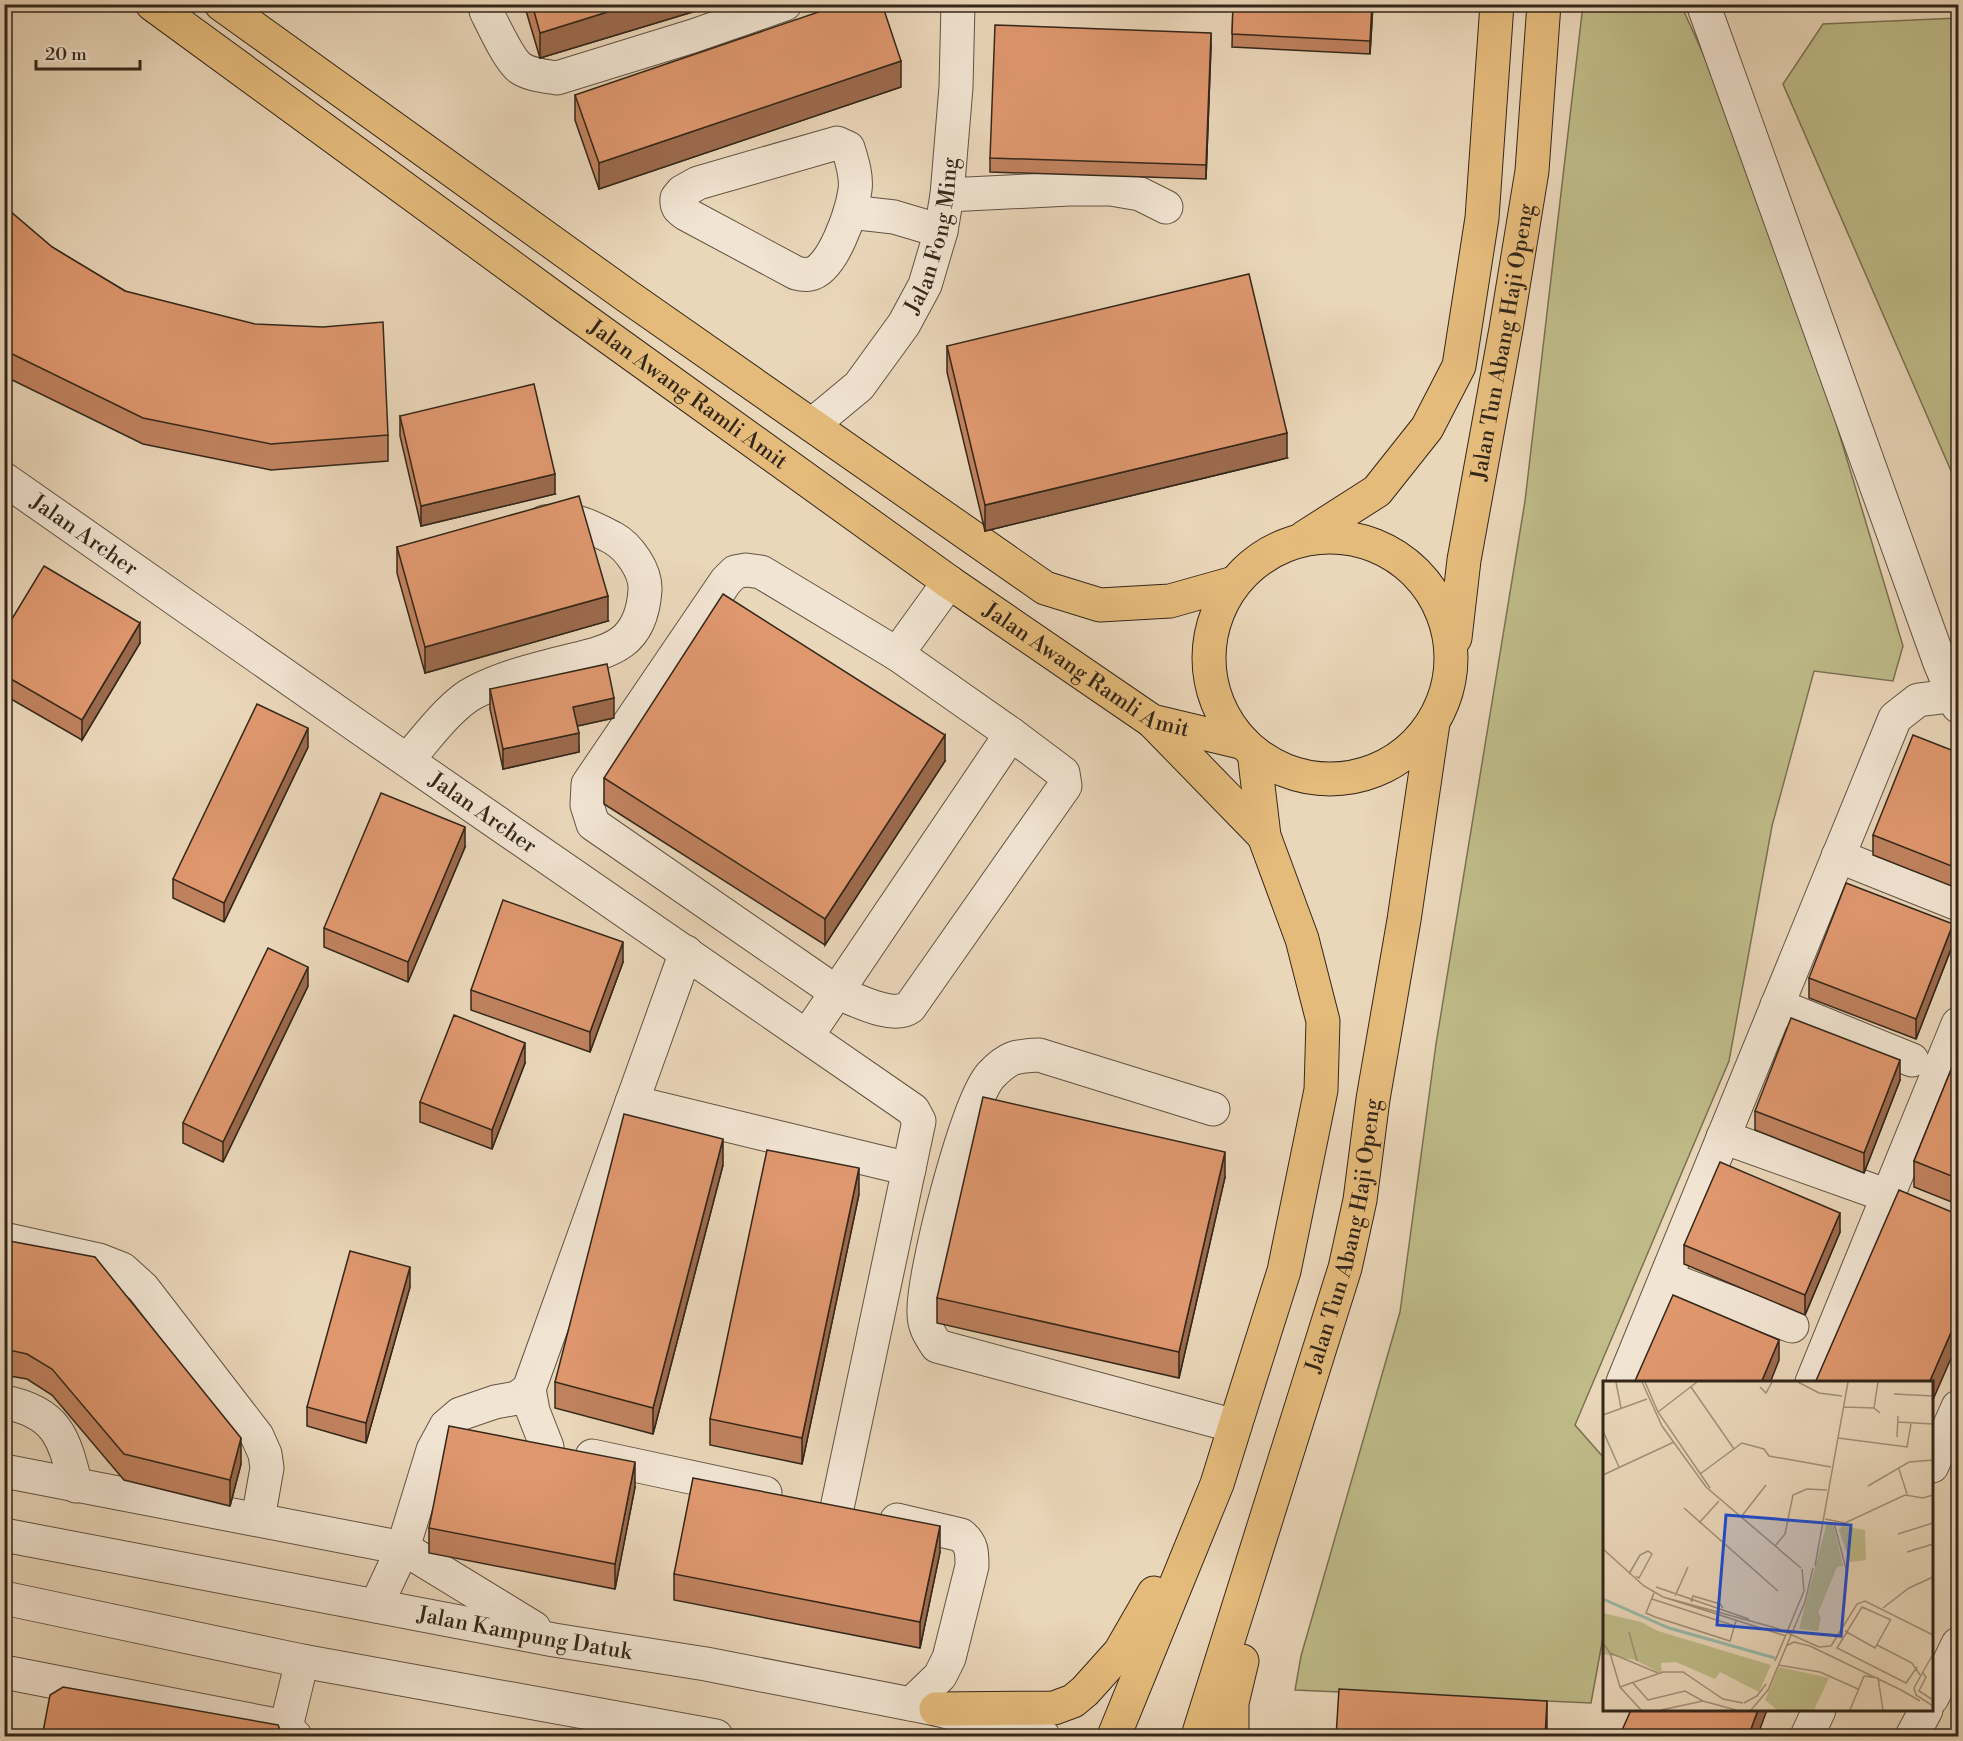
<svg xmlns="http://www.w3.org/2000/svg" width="1963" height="1741" viewBox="0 0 1963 1741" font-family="'Libre Bodoni',serif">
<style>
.green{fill:#bfbc8a;stroke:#7a7252;stroke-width:1.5}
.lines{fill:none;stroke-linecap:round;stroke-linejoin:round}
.minor-casing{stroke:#625342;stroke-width:35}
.major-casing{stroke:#34271a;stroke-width:35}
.minor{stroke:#f1e4d2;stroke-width:33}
.major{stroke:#e5bb7c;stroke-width:33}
.wall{fill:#c0825f;stroke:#34271a;stroke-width:1.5}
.shaded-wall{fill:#9c6a4d;stroke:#34271a;stroke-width:1.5}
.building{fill:#df976e;stroke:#34271a;stroke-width:1.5}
.labels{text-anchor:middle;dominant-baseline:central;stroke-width:5;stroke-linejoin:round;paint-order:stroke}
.street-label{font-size:22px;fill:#34271a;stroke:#f1e4d2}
.inset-river{fill:none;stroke:#98b9ab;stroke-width:3}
.inset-road{fill:none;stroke:#a19079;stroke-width:1.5}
.view{fill:#1d4ed8;fill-opacity:0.15;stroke:#1d4ed8;stroke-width:3}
.inset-edge{fill:none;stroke:#34271a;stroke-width:3}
</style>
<rect width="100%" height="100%" fill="#ead6b9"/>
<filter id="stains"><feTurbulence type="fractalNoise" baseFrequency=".00333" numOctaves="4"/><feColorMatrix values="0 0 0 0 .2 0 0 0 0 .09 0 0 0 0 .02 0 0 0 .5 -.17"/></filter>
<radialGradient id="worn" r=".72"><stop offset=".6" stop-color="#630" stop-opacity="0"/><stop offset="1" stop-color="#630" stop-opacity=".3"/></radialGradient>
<g class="green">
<polygon points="1583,5 1681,5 1719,89 1809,333 1903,646 1893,681 1814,671 1772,826 1729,1061 1575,1425 1604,1458 1604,1632 1591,1703 1295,1690 1301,1656 1400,1312 1436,1044 1525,501"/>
<polygon points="1958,18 1958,487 1783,84 1823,24"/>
</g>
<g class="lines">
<defs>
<g id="minor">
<path d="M485 4 486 11C493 25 509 60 520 68 530 75 545 76 557 78L693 36 785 4"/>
<polyline points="1703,4 1940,663 1958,706"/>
<path d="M837 143 848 148C852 161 857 176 855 190 852 211 833 270 810 274 806 275 800 274 796 273L686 214C679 209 676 207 677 198L682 192 698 183Z"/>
<polyline points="947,195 1070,189 1111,189 1140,194 1166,207"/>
<polyline points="850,212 894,217 941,231"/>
<path id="s1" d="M812 425 859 386 904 324 925 285 941 231 947 195 956 87 958 4"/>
<path id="s2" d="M4 479 360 728 913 1110 919 1121 837 1508"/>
<path d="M746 570 761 572 897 654 1011 734 1063 773 1065 786 910 1007C892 1020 855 999 836 992L593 824 587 805 588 784 726 581 735 572Z"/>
<polyline points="897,654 949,582"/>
<path d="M408 759C426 739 451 704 475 692 500 679 526 672 553 665 602 652 641 652 645 590 646 571 629 547 613 538 586 524 574 517 544 522"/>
<polyline points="1838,856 1958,904"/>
<polyline points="1777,1005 1912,1060"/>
<polyline points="807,1036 1011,734"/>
<polyline points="632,1102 909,1169"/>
<path d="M1213 1109 1039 1055C1015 1056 1008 1057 991 1075 967 1101 922 1276 924 1313 924 1327 930 1335 937 1346L1235 1426"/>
<polyline points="1723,1137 1888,1196"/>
<polyline points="4,1239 99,1260 122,1269 143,1288 257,1436 265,1454 267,1468 258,1519"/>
<polyline points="1666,1278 1792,1326"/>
<polyline points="1623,1382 1895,718 1918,700 1958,695"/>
<polyline points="1812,1382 1958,1024"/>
<polyline points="529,1389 533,1411 547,1447"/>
<path d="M4 1402C57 1412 64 1437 76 1486"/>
<polyline points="592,1456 765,1493"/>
<polyline points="1932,1466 1958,1407"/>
<polyline points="4,1471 403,1548 534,1628"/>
<path d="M897 1520 961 1535C972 1544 972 1552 972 1566L949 1658 940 1676 911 1704"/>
<path id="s3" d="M4 1535 554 1640 706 1664 936 1709 1043 1736"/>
<polyline points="4,1598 302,1661 716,1736"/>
<polyline points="376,1606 403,1548 433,1450 446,1426 460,1414 495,1402 517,1398 529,1389 686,952"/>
<polyline points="4,1672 286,1727 295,1736"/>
<polyline points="1932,1698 1958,1644"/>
<polyline points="286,1727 302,1661"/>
<polyline points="1807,1736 1819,1710"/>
<polyline points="1912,1736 1926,1710"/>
</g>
<g id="major">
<path id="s4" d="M152 4 561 303 949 582 1152 721 1244 743"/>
<polyline points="221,4 627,296 1045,588 1100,605 1170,601 1234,583"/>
<polyline points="1305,537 1377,491 1427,428 1459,366 1482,218 1497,4"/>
<circle cx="1330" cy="658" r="121"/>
<path id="s5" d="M1455 638 1464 560 1506 329 1532 171 1544 4"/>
<polyline points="1152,721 1264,836"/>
<polyline points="936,1709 1054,1708 1073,1701 1085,1691 1120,1652 1154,1593"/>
<polyline points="1114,1736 1217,1484 1235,1426 1284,1271 1321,1090 1323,1021 1302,939 1264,836 1254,752"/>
<path id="s6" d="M1198 1736 1345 1268 1360 1200 1373 1099 1404 920 1433 723"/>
<polyline points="1232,1736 1232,1703 1242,1661"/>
</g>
</defs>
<use href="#minor" class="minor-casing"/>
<use href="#major" class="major-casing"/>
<use href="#minor" class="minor"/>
<use href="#major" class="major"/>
</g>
<g class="wall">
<polygon points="524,4 719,4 540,58"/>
<polygon points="1233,4 1373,4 1370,54 1232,47"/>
<polygon points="1211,46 1206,179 990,172 990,158"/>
<polygon points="901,87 599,189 575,120 575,95"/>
<polygon points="4,206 52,247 125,291 388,435 388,461 271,470 143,444 4,376"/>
<polygon points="947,346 1287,458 985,531 947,372"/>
<polygon points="400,416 555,494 421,526 400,436"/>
<polygon points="397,547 608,621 425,673 397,573"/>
<polygon points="4,632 140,643 82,740 4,695"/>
<polygon points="490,689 614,718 577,726 579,752 503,769 490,709"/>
<polygon points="308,747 224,922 173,898 173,879"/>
<polygon points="1959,753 1959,889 1873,855 1873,835"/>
<polygon points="945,761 825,945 604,804 604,778"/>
<polygon points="465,847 408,982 324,947 324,928"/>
<polygon points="1953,944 1916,1039 1809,998 1809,978"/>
<polygon points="623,962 590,1052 471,1010 471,990"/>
<polygon points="308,986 223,1162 183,1143 183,1123"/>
<polygon points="1959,1050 1959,1205 1914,1187 1914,1161"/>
<polygon points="525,1063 492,1149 420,1122 420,1102"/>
<polygon points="1900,1080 1864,1173 1755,1130 1755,1111"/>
<polygon points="723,1165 653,1434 555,1408 555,1382"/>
<polygon points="1225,1177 1179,1378 937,1323 937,1298"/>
<polygon points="859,1194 802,1464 710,1445 710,1419"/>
<polygon points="1840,1232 1805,1315 1684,1264 1684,1245"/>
<polygon points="4,1240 241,1464 230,1506 124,1480 52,1395 27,1379 4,1375"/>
<polygon points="410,1287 366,1443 307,1426 307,1407"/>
<polygon points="635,1487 615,1589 429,1553 429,1528"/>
<polygon points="940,1552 920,1648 674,1600 674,1574"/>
</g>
<g class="shaded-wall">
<polygon points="633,4 719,4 540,58 540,33"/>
<polygon points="1372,4 1373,4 1370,54 1370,41"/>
<polygon points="1211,33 1211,46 1206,179 1206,165"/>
<polygon points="901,61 901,87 599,189 599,163"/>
<polygon points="1287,433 1287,458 985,531 985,505"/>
<polygon points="555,474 555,494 421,526 421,506"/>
<polygon points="608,596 608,621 425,673 425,647"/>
<polygon points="140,623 140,643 82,740 82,720"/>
<polygon points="614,698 614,718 573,727 573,707"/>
<polygon points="308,728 308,747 224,922 224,903"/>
<polygon points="579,733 579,752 503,769 503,749"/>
<polygon points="945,735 945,761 825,945 825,919"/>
<polygon points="465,827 465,847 408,982 408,962"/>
<polygon points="1953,924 1953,944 1916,1039 1916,1019"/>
<polygon points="623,942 623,962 590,1052 590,1032"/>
<polygon points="308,967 308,986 223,1162 223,1142"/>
<polygon points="525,1043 525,1063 492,1149 492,1130"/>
<polygon points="1900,1060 1900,1080 1864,1173 1864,1153"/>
<polygon points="723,1139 723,1165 653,1434 653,1408"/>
<polygon points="1225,1152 1225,1177 1179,1378 1179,1352"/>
<polygon points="859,1168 859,1194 802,1464 802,1438"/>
<polygon points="1840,1213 1840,1232 1805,1315 1805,1295"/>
<polygon points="410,1267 410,1287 366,1443 366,1423"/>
<polygon points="1959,1314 1959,1340 1932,1402 1932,1383 1929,1383"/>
<polygon points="1779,1340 1779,1360 1770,1383 1761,1383"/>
<polygon points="241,1438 241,1464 230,1506 230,1480"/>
<polygon points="635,1462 635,1487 615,1589 615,1564"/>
<polygon points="940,1526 940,1552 920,1648 920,1622"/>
<polygon points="1547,1701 1547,1737 1545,1737"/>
<polygon points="1758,1710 1767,1710 1757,1737 1748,1737"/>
</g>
<g class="building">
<polygon points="532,4 633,4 540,33"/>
<polygon points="842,4 882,4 901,61 599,163 575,95"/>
<polygon points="1233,4 1372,4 1370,41 1232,34"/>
<polygon points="995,25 1211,33 1206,165 990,158"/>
<polygon points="4,206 52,247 125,291 255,324 323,327 383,322 388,435 271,444 143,418 4,350"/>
<polygon points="1249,274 1287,433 985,505 947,346"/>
<polygon points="534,384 555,474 421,506 400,416"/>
<polygon points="579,496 608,596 425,647 397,547"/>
<polygon points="44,566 140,623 82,720 4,675 4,632"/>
<polygon points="723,594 945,735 825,919 604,778"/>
<polygon points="607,664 614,698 573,707 579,733 503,749 490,689"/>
<polygon points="257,704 308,728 224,903 173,879"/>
<polygon points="1913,735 1959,753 1959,869 1873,835"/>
<polygon points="381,793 465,827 408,962 324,928"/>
<polygon points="1846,883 1953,924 1916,1019 1809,978"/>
<polygon points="503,900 623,942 590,1032 471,990"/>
<polygon points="268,948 308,967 223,1142 183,1123"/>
<polygon points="454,1015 525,1043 492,1130 420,1102"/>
<polygon points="1791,1018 1900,1060 1864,1153 1755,1111"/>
<polygon points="1959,1050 1959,1179 1914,1161"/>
<polygon points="983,1097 1225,1152 1179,1352 937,1298"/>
<polygon points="624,1114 723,1139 653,1408 555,1382"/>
<polygon points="767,1150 859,1168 802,1438 710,1419"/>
<polygon points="1720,1162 1840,1213 1805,1295 1684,1245"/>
<polygon points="1899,1190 1959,1215 1959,1314 1929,1383 1815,1383"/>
<polygon points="4,1240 95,1257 241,1438 230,1480 124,1454 52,1369 27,1354 4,1349"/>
<polygon points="350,1251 410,1267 366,1423 307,1407"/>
<polygon points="1673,1295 1779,1340 1761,1383 1638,1383 1635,1381"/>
<polygon points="449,1426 635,1462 615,1564 429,1528"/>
<polygon points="693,1478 940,1526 920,1622 674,1574"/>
<polygon points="63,1687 278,1725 283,1737 42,1737 50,1695"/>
<polygon points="1339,1689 1547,1701 1545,1737 1336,1737"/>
<polygon points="1631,1710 1758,1710 1748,1737 1619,1737"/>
</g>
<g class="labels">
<g class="street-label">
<text stroke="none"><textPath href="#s1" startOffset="232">Jalan Fong Ming</textPath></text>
<text stroke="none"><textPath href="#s5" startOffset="300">Jalan Tun Abang Haji Openg</textPath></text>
<text stroke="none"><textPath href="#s4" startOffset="663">Jalan Awang Ramli Amit</textPath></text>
<text stroke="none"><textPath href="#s2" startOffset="98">Jalan Archer</textPath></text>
<text stroke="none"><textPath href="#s4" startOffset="1149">Jalan Awang Ramli Amit</textPath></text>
<text stroke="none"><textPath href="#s2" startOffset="584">Jalan Archer</textPath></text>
<text stroke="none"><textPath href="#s6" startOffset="522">Jalan Tun Abang Haji Openg</textPath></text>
<text stroke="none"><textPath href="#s3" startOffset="530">Jalan Kampung Datuk</textPath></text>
</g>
</g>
<g transform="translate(1603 1381)">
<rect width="330" height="330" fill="#ead6b9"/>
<path d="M224 141 230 143 240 185 234 186 215 232 218 237 215 250 196 248ZM239 145 262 149 263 179 247 181 236 149ZM0 232 38 241 55 250 168 284 156 311 117 291 112 298 73 281 58 282 59 293 32 279 0 273ZM176 286 226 297 211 329H174L162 319Z" fill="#bfbc8a"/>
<path class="inset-river" d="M0 218 66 247 172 277"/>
<path class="inset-road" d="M13 1 18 27M39 1 59 45 103 106 198 187M42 1 55 31 107 107M195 1 216 12 239 15M88 6 131 68M157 6 163 12 169 1M291 13 330 15M240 26 271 27 277 32M271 27 275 1M55 31 94 1M0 34 44 18M295 41 330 43M0 50 16 86M294 56 295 35M235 57 304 66 308 43M330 79V43M296 88 304 113M97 93 139 62 161 68 166 75 228 86M0 94 71 61M265 105 306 81 330 79M81 127 175 210M138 136 163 104M222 138 242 142 302 114 320 117 330 114M96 142 116 120M231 142 243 188M295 153 330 142M172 165 182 153 190 114 204 108 224 109M0 168 41 205 60 216 173 247 216 266 228 265M304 171 330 163M212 185 245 1M26 193 37 174 45 170 49 173 36 197 33 195M53 206 146 238M51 212 43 232 52 236 127 260 133 240M72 215 85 186M60 216 183 255M49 218 132 245M88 221 90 215 117 223 120 227M280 227 306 207 330 196M288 239 259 226 234 267 303 302 314 286M242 250 272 267 288 238M26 251 34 280M0 262 7 272 55 292M274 264 309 282 317 294M183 265 191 261 207 265M207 265 298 309M228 265 254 223 262 220 330 254M7 272 17 306 38 329M330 273 311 307 313 314 330 325M172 280 201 210 199 188M175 284 217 291 255 308M320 292 323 296 316 310 330 319M261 295 275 297 280 329M30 302 45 319 82 310 100 320M17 306 60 291H80L120 318 140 322M298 309 317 320M141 322 154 315 163 303M58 329 100 320 133 329M148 329 165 309 202 221 210 187M247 329 261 295"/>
<path class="view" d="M123 134 248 144 238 255 114 244Z"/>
<rect width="330" height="330" class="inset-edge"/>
</g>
<rect width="1963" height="1741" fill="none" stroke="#ead6b9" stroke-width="24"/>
<rect x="6" y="6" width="1951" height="1729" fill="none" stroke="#34271a" stroke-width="3"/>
<rect x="12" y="12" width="1939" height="1717" fill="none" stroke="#34271a" stroke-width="1.5"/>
<path d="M36 60v9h104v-9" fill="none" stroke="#34271a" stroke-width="3"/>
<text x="45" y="60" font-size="18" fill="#34271a" stroke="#f1e4d2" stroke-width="4.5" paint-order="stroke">20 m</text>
<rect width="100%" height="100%" filter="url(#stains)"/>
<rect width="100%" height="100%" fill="url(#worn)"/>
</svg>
